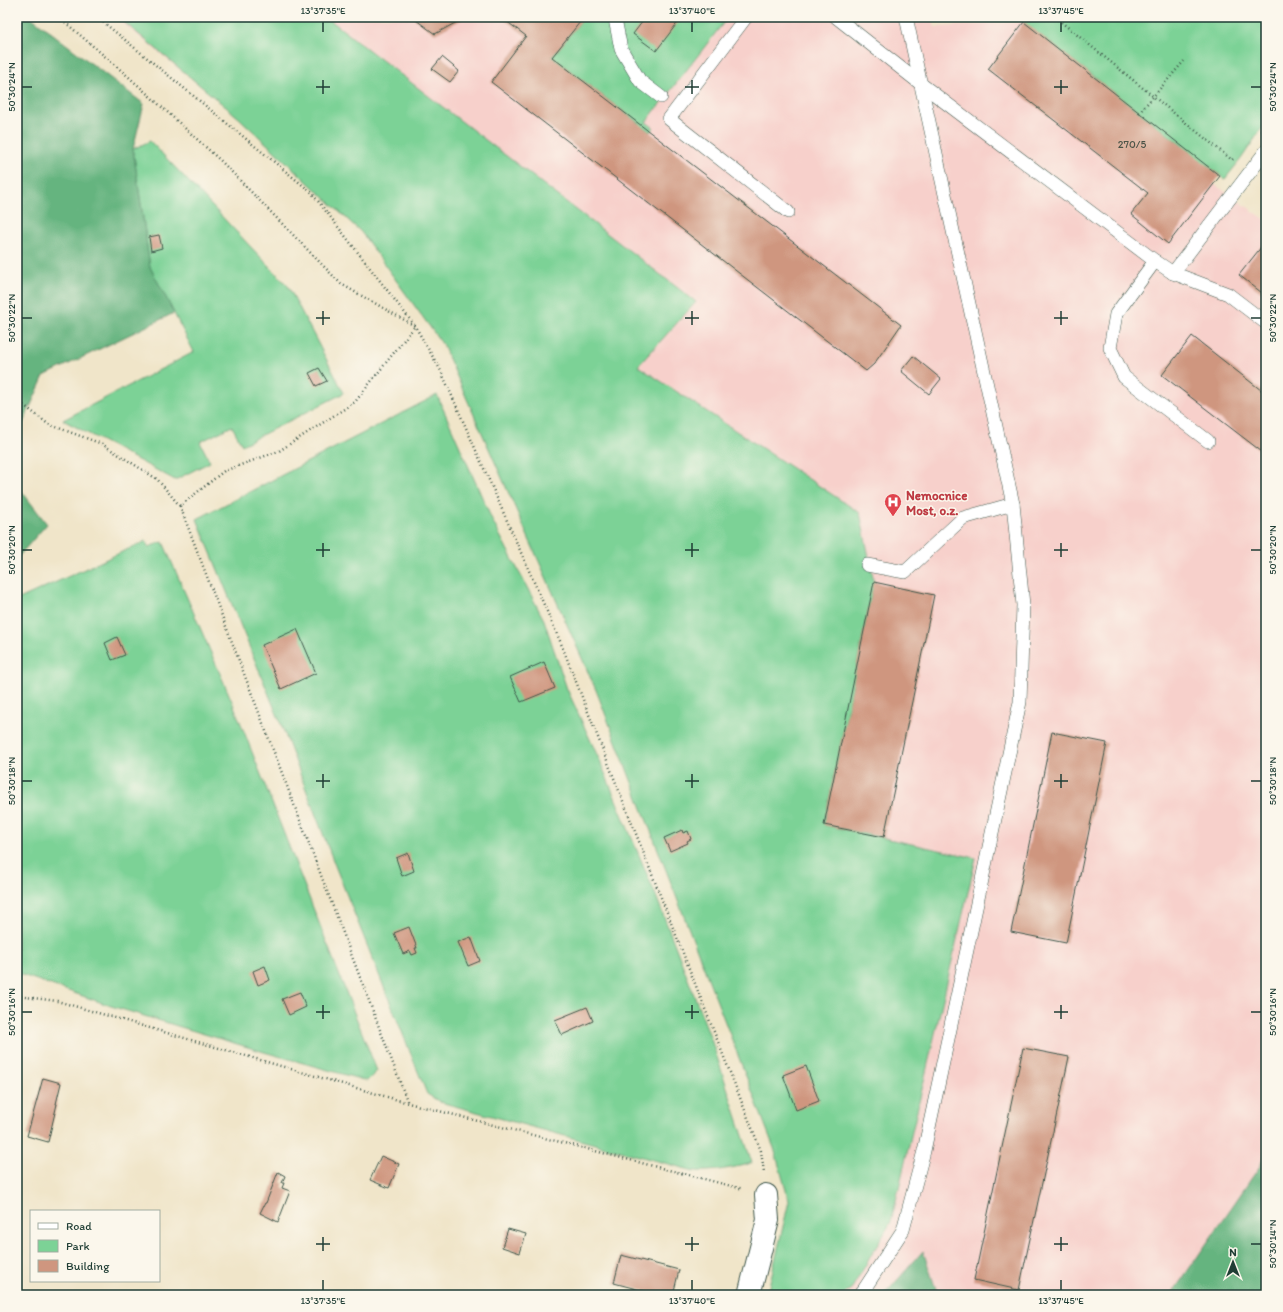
<svg xmlns="http://www.w3.org/2000/svg" width="1283" height="1312" viewBox="0 0 1283 1312" font-family="Itim,sans-serif">
<style>
.built{fill:#f7d0cb}
.green{fill:#7cd296;stroke:#4e8865}
.forest{fill:#65b47f;stroke:#42785a}
.building{fill:#cf967f}
.lines{fill:none;stroke-linecap:round;stroke-linejoin:round}
.lane-casing{stroke:#3e564a;stroke-width:14}
.street-casing{stroke:#3e564a;stroke-width:24}
.path{stroke:#3e564a;stroke-width:2.5;stroke-dasharray:1 3;stroke-linecap:butt}
.lane{stroke:#fff;stroke-width:13}
.street{stroke:#fff;stroke-width:22}
.ticks{fill:none;stroke:#1f3d34;stroke-width:1.5}
.labels{text-anchor:middle;dominant-baseline:central;stroke-width:3;stroke-linejoin:round;paint-order:stroke}
.number-label{font-size:11px;fill:#4b5347}
.health-label{font-size:13px;font-weight:bold;fill:#be3a42;stroke:#fbf7ec;text-anchor:start}
.neatline{fill:none;stroke:#1f3d34;stroke-width:1.5}
.ticks-label{font-size:10px;text-anchor:middle;fill:#1f3d34}
</style>
<rect width="100%" height="100%" fill="#fbf7ec"/>
<filter id="ink" filterUnits="userSpaceOnUse"><feTurbulence type="fractalNoise" baseFrequency=".025" numOctaves="2"/><feDisplacementMap in="SourceGraphic" scale="8" xChannelSelector="R" yChannelSelector="G"/><feConvolveMatrix kernelMatrix="1 2 1 2 8 2 1 2 1" color-interpolation-filters="sRGB"/></filter>
<filter id="wash" filterUnits="userSpaceOnUse"><feTurbulence type="fractalNoise" baseFrequency=".012" numOctaves="4" result="noise"/><feDisplacementMap in="SourceGraphic" scale="16" xChannelSelector="R" yChannelSelector="G"/><feGaussianBlur stdDeviation="0.9" result="paint"/><feColorMatrix in="noise" values="0 0 0 0 0 0 0 0 0 0 0 0 0 0 0 0 0 1.4 0 .05"/><feComposite in="paint" operator="in"/></filter>
<g filter="url(#wash)">
<rect width="100%" height="100%" fill="#f0e5c9"/>
<polygon class="built" points="115,17 932,17 935,27 1024,22 1220,176 1214,184 1266,220 1266,1295 767,1295 789,1201 774,1148 596,690 443,345 361,232 242,120"/>
<g class="green">
<polygon points="118,17 326,17 696,302 638,366 860,513 874,582 824,825 976,858 891,1222 852,1288 843,1295 767,1295 789,1201 774,1148 596,690 443,345 361,232 239,118"/>
<polygon points="584,17 728,17 646,122 654,128 650,132 552,57"/>
<polygon points="1017,17 1266,17 1266,122 1241,159 1225,179"/>
<polygon points="150,141 288,286 344,393 242,445 232,426 200,442 210,462 175,480 63,420 194,352 150,267 133,149"/>
<path d="M437 395 493 522 544 620 567 689 599 759 656 896 711 1039 752 1163C733 1168 714 1172 694 1171L440 1102 427 1094 336 868 283 729 197 519Z"/>
<polygon points="146,541 148,547 163,542 234,706 377,1071 367,1081 264,1052 111,1006 17,973 17,600"/>
</g>
<g class="forest">
<polygon points="17,17 31,17 144,104 133,149 150,267 174,313 44,376 17,436"/>
<polygon points="17,485 47,524 17,558"/>
<polygon points="1266,1152 1266,1295 1171,1295 1260,1166"/>
<polygon points="923,1251 938,1295 884,1295"/>
</g>
<g id="blocks">
<g class="building">
<polygon points="412,17 466,17 435,34"/>
<polygon points="501,17 584,17 552,57 901,325 874,364 866,371 491,82 526,36"/>
<polygon points="646,17 682,17 656,51 633,34"/>
<polygon points="1024,22 1220,176 1168,244 1131,214 1148,193 988,69"/>
<polygon points="442,57 459,71 450,82 432,69"/>
<polygon points="159,235 162,248 151,251 149,237"/>
<polygon points="1266,241 1266,296 1239,275"/>
<polygon points="1192,336 1266,394 1266,455 1162,375"/>
<polygon points="913,356 941,379 929,394 901,371"/>
<polygon points="319,368 327,381 316,386 309,373"/>
<polygon points="874,582 934,595 884,837 824,825"/>
<polygon points="297,629 316,673 281,689 262,645"/>
<polygon points="117,637 125,655 112,660 105,643"/>
<polygon points="544,662 555,688 521,702 510,677"/>
<polygon points="1052,732 1107,743 1066,943 1011,932"/>
<polygon points="682,830 683,833 688,831 691,839 687,841 688,843 670,851 664,838"/>
<polygon points="408,853 414,871 402,876 396,858"/>
<polygon points="409,927 417,948 415,948 417,953 412,955 410,951 403,954 394,933"/>
<polygon points="471,937 480,961 468,966 458,942"/>
<polygon points="265,966 270,980 258,985 253,971"/>
<polygon points="300,992 306,1007 289,1015 282,999"/>
<polygon points="587,1007 593,1021 562,1035 555,1020"/>
<polygon points="1023,1048 1069,1057 1019,1290 974,1280"/>
<polygon points="806,1066 819,1101 796,1110 783,1075"/>
<polygon points="43,1078 61,1083 56,1104 57,1104 48,1142 27,1136"/>
<polygon points="381,1156 399,1164 389,1188 370,1180"/>
<polygon points="278,1172 285,1176 282,1183 284,1183 282,1188 290,1191 278,1222 260,1213 265,1203 266,1203"/>
<polygon points="508,1229 526,1234 520,1253 502,1247"/>
<polygon points="621,1255 679,1270 673,1295 659,1295 614,1283"/>
</g>
</g>
</g>
<g filter="url(#ink)">
<use href="#blocks" fill-opacity="0" stroke="#3e564a" stroke-width="1"/>
<g class="lines">
<defs>
<g id="lane">
<polyline points="616,17 615,19 621,49 640,81 661,97"/>
<polyline points="746,17 669,119 788,212"/>
<polyline points="836,17 921,84 1155,261 1173,273 1228,294 1266,323"/>
<polyline points="1155,261 1116,314 1110,348 1124,377 1208,441"/>
<polyline points="1173,273 1266,151"/>
<polyline points="867,565 905,572 963,518 1013,504"/>
<polyline points="859,1295 863,1291 903,1230 924,1151 1020,702 1023,605 1013,504 906,17"/>
</g>
<polyline id="street" points="749,1295 768,1220 766,1195"/>
</defs>
<use href="#lane" class="lane-casing"/>
<use href="#street" class="street-casing"/>
<g class="path">
<polyline points="59,17 130,78 222,162 341,284 415,326 441,371 560,641 761,1151 764,1172"/>
<polyline points="97,17 311,192 415,326 355,402 279,451 224,471 180,506 408,1103"/>
<polyline points="1055,17 1232,160 1233,159"/>
<polyline points="1139,113 1184,61"/>
<polyline points="1261,131 1266,126"/>
<polyline points="17,400 48,424 102,444 157,479 180,506"/>
<polyline points="17,996 57,1001 408,1103 743,1189"/>
</g>
<use href="#lane" class="lane"/>
<use href="#street" class="street"/>
</g>
</g>
<path class="ticks" d="M323 22V32M692 22V32M1061 22V32M323 80V94M692 80V94M1061 80V94M22 87H32M316 87H330M685 87H699M1054 87H1068M1251 87H1261M323 311V325M692 311V325M1061 311V325M22 318H32M316 318H330M685 318H699M1054 318H1068M1251 318H1261M323 543V557M692 543V557M1061 543V557M22 550H32M316 550H330M685 550H699M1054 550H1068M1251 550H1261M323 774V788M692 774V788M1061 774V788M22 781H32M316 781H330M685 781H699M1054 781H1068M1251 781H1261M323 1005V1019M692 1005V1019M1061 1005V1019M22 1012H32M316 1012H330M685 1012H699M1054 1012H1068M1251 1012H1261M323 1237V1251M692 1237V1251M1061 1237V1251M316 1244H330M685 1244H699M1054 1244H1068M1251 1244H1261M323 1280V1290M692 1280V1290M1061 1280V1290"/>
<defs>
<symbol id="hospital-pin" viewBox="-11 -11 22 30"><path d="M0 17L-7.5 6A9.5 9.5 0 1 1 7.5 6Z" fill="#e0444e" stroke="#fbf7ec"/><path d="M-5-5h3v3.5h4V-5h3V5h-3V1.5h-4V5h-3Z" fill="#fff"/></symbol>
</defs>
<g fill-rule="evenodd">
<use href="#hospital-pin" x="883" y="492" width="20" height="27"/>
</g>
<g class="labels">
<g class="number-label">
<text x="1132" y="144">270/5</text>
</g>
<g class="health-label">
<text x="906" y="495">Nemocnice<tspan x="906" dy="15">Most, o.z.</tspan></text>
</g>
</g>
<rect width="1283" height="1312" fill="none" stroke="#fbf7ec" stroke-width="44"/>
<rect x="30" y="1210" width="130" height="72" fill="#fbf7ec" stroke="#a3ada2"/>
<rect x="38" y="1223" width="20" height="6" fill="#ffffff" stroke="#a3ada2"/>
<text x="66" y="1230" font-size="12" fill="#1f3d34">Road</text>
<rect x="38" y="1240" width="20" height="12" fill="#7cd296" stroke="#a3ada2"/>
<text x="66" y="1250" font-size="12" fill="#1f3d34">Park</text>
<rect x="38" y="1260" width="20" height="12" fill="#cf967f" stroke="#a3ada2"/>
<text x="66" y="1270" font-size="12" fill="#1f3d34">Building</text>
<g transform="translate(1233 1262)" stroke="#fbf7ec" stroke-width="3" paint-order="stroke">
<path d="M0-3L7 15L0 10L-7 15Z" fill="#1f3d34"/>
<text y="-6" font-size="11" font-weight="bold" text-anchor="middle" fill="#1f3d34">N</text>
</g>
<rect x="22" y="22" width="1239" height="1268" class="neatline"/>
<g class="ticks-label">
<text x="323" y="14">13°37'35"E</text>
<text x="692" y="14">13°37'40"E</text>
<text x="1061" y="14">13°37'45"E</text>
<text transform="translate(11 87) rotate(-90)" y="4">50°30'24"N</text>
<text transform="translate(1272 87) rotate(-90)" y="4">50°30'24"N</text>
<text transform="translate(11 318) rotate(-90)" y="4">50°30'22"N</text>
<text transform="translate(1272 318) rotate(-90)" y="4">50°30'22"N</text>
<text transform="translate(11 550) rotate(-90)" y="4">50°30'20"N</text>
<text transform="translate(1272 550) rotate(-90)" y="4">50°30'20"N</text>
<text transform="translate(11 781) rotate(-90)" y="4">50°30'18"N</text>
<text transform="translate(1272 781) rotate(-90)" y="4">50°30'18"N</text>
<text transform="translate(11 1012) rotate(-90)" y="4">50°30'16"N</text>
<text transform="translate(1272 1012) rotate(-90)" y="4">50°30'16"N</text>
<text transform="translate(1272 1244) rotate(-90)" y="4">50°30'14"N</text>
<text x="323" y="1304">13°37'35"E</text>
<text x="692" y="1304">13°37'40"E</text>
<text x="1061" y="1304">13°37'45"E</text>
</g>
</svg>
